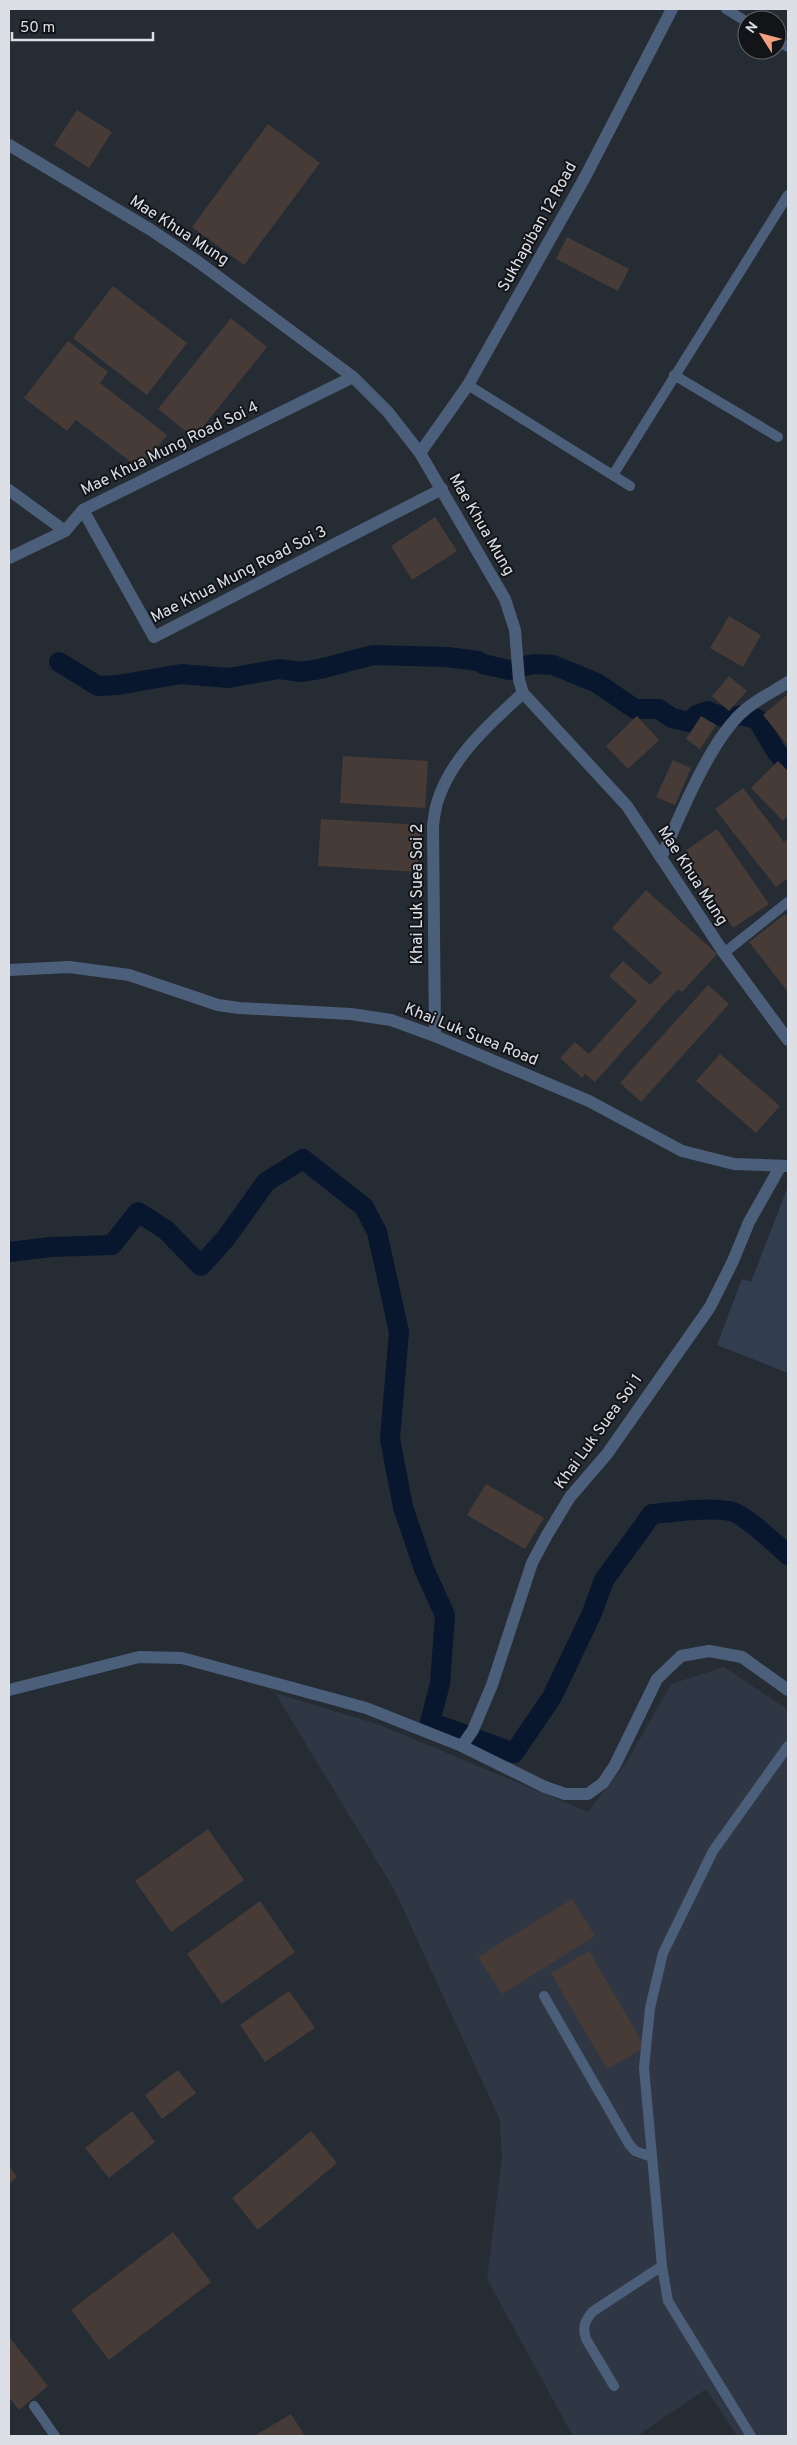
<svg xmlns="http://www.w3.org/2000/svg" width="797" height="2445" viewBox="0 0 797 2445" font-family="Overpass,sans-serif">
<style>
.built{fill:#2f3744}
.pitch{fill:#323e50}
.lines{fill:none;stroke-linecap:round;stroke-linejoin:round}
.canal{stroke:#08172d;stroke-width:20}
.building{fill:#463b37}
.service{stroke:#4c5f7a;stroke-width:10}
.minor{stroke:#4c5f7a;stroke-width:12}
.labels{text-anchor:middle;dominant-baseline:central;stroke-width:4;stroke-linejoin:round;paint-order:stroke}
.street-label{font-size:16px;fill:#dce0e6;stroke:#121418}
</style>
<rect width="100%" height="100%" fill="#262c34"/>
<polygon class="built" points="724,1667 788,1710 788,2436 737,2436 706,2389 637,2436 573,2436 487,2279 502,2157 500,2120 394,1889 275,1693 380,1725 588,1812 626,1763 671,1684"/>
<polygon class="pitch" points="787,1189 788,1189 788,1373 717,1345 742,1279 751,1282"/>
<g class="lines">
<g class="canal">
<polyline points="59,662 98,686 118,685 181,674 228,678 279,669 301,672 320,669 373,655 447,657 478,661 483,664 509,670"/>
<polyline points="524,666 534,664 553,665 597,683 635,709 659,709 672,718 689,722 697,715 708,711 726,718 741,715 757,719 776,751 788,766"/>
<path d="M9 1252 51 1247 112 1245 138 1212 166 1230 201 1266 226 1238 266 1182 303 1159 364 1207 377 1232 399 1332 390 1439 403 1507 424 1569 445 1615 440 1684 430 1722 514 1753 552 1697 592 1613 604 1580 652 1514C677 1512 705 1507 730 1511 743 1513 777 1545 788 1555"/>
</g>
</g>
<g class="building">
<polygon points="77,110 112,132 89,168 54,145"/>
<polygon points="268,124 320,163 244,265 192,227"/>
<polygon points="567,237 629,269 618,291 556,259"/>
<polygon points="113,286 187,343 147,395 73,338"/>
<polygon points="231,318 267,347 194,438 158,409"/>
<polygon points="68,341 108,372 100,383 167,435 140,469 76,420 67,431 24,398"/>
<polygon points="435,517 457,551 412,580 391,546"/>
<polygon points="729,616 761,635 743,667 710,648"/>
<polygon points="729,676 747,691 729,711 712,696"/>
<polygon points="788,694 788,746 763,715"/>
<polygon points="637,716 659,740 628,769 606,746"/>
<polygon points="701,716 716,725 700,749 686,739"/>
<polygon points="343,756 428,761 425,808 340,803"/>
<polygon points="673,760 691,768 675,805 656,797"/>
<polygon points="778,761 788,771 788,816 783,821 751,788"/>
<polygon points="743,788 784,842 788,838 788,878 776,887 715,809"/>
<polygon points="321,819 421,825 418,872 318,866"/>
<polygon points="717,829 769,904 733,928 681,854"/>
<polygon points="646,890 717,954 682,992 678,989 595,1082 585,1074 582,1078 560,1058 575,1042 589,1054 637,1001 609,976 623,961 650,985 662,973 612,928"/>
<polygon points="785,914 788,918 788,992 749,942"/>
<polygon points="708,985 729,1004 641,1102 620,1083"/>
<polygon points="720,1054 780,1106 756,1133 696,1081"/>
<polygon points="486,1484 544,1518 525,1549 467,1515"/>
<polygon points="208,1829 244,1880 171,1932 135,1881"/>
<polygon points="572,1899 595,1936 502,1994 478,1957"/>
<polygon points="260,1901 295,1952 222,2004 187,1954"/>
<polygon points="589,1951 645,2047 607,2069 551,1973"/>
<polygon points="289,1991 315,2028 265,2062 240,2025"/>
<polygon points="178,2070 196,2093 162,2119 145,2095"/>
<polygon points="132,2111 155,2142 109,2178 85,2148"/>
<polygon points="311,2131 337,2163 258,2230 232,2198"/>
<polygon points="9,2166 17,2177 9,2184"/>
<polygon points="173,2232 211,2282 109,2360 71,2310"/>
<polygon points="9,2337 48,2386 19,2410 9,2397"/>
<polygon points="291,2414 305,2436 254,2436"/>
</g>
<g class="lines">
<g class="service">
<polyline points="726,9 747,22"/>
<polyline points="777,40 788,47"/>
<polyline points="674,375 778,437"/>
<polyline points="468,385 630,486"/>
<polyline points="613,475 788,195"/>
<polyline points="724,953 788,902"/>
<polyline points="544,1996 629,2144 635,2151 652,2157"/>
<path d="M614 2386 586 2339C582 2327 585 2321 592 2312L662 2266"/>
<polyline points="34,2406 55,2436"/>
<polyline points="751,2436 668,2301 662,2266 644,2068 650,2008 663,1953 713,1851 788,1746"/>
</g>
<g class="minor">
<polyline points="9,145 151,230 197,261 353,377 388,412 420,453 505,599 515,630 519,680 523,693 627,806 724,953 788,1040"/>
<polyline points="420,453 468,385 584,179 672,9"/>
<polyline points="9,490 65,531"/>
<polyline points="83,510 154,637 442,489"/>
<polyline points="9,558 65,531 83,510 353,377"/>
<path d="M661 858C680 816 711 737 746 709 759 698 775 691 788 682"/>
<polyline points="9,970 69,967 129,975 218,1005 239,1008 351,1014 391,1020 435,1036 589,1101 682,1151 734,1164 788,1166"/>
<path d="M435 1036 433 826C434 818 435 808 438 800 452 756 491 723 523 693"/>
<polyline points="9,1690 139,1657 182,1658 366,1708 462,1746 545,1787 565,1794 588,1794 603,1783 615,1765 657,1679 681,1656 709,1651 742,1657 788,1690"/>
<polyline points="462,1746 473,1730 492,1685 532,1563 547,1535 570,1497 607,1454 710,1307 733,1261 749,1222 780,1167"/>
</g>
</g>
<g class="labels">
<g class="street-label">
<text transform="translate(538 227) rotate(-61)">Sukhapiban 12 Road</text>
<text transform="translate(179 231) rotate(33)">Mae Khua Mung</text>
<text transform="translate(170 449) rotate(-26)">Mae Khua Mung Road Soi 4</text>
<text transform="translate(481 525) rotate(60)">Mae Khua Mung</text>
<text transform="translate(239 575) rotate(-27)">Mae Khua Mung Road Soi 3</text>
<text transform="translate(692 876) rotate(57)">Mae Khua Mung</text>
<text transform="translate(418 894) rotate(-90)">Khai Luk Suea Soi 2</text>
<text transform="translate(471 1035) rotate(22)">Khai Luk Suea Road</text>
<text transform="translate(599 1432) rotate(-54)">Khai Luk Suea Soi 1</text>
</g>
</g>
<rect width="797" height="2445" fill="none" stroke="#dce0e6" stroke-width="20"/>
<g transform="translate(762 35) rotate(306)"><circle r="24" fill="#121418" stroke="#63666a"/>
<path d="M0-4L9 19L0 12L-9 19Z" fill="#f2a07f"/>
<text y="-8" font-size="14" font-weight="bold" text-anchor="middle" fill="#dce0e6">N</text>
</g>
<path d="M12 32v8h141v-8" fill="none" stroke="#dce0e6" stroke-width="2.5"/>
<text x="20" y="32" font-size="15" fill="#dce0e6" stroke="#121418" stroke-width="4" paint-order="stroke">50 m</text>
</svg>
